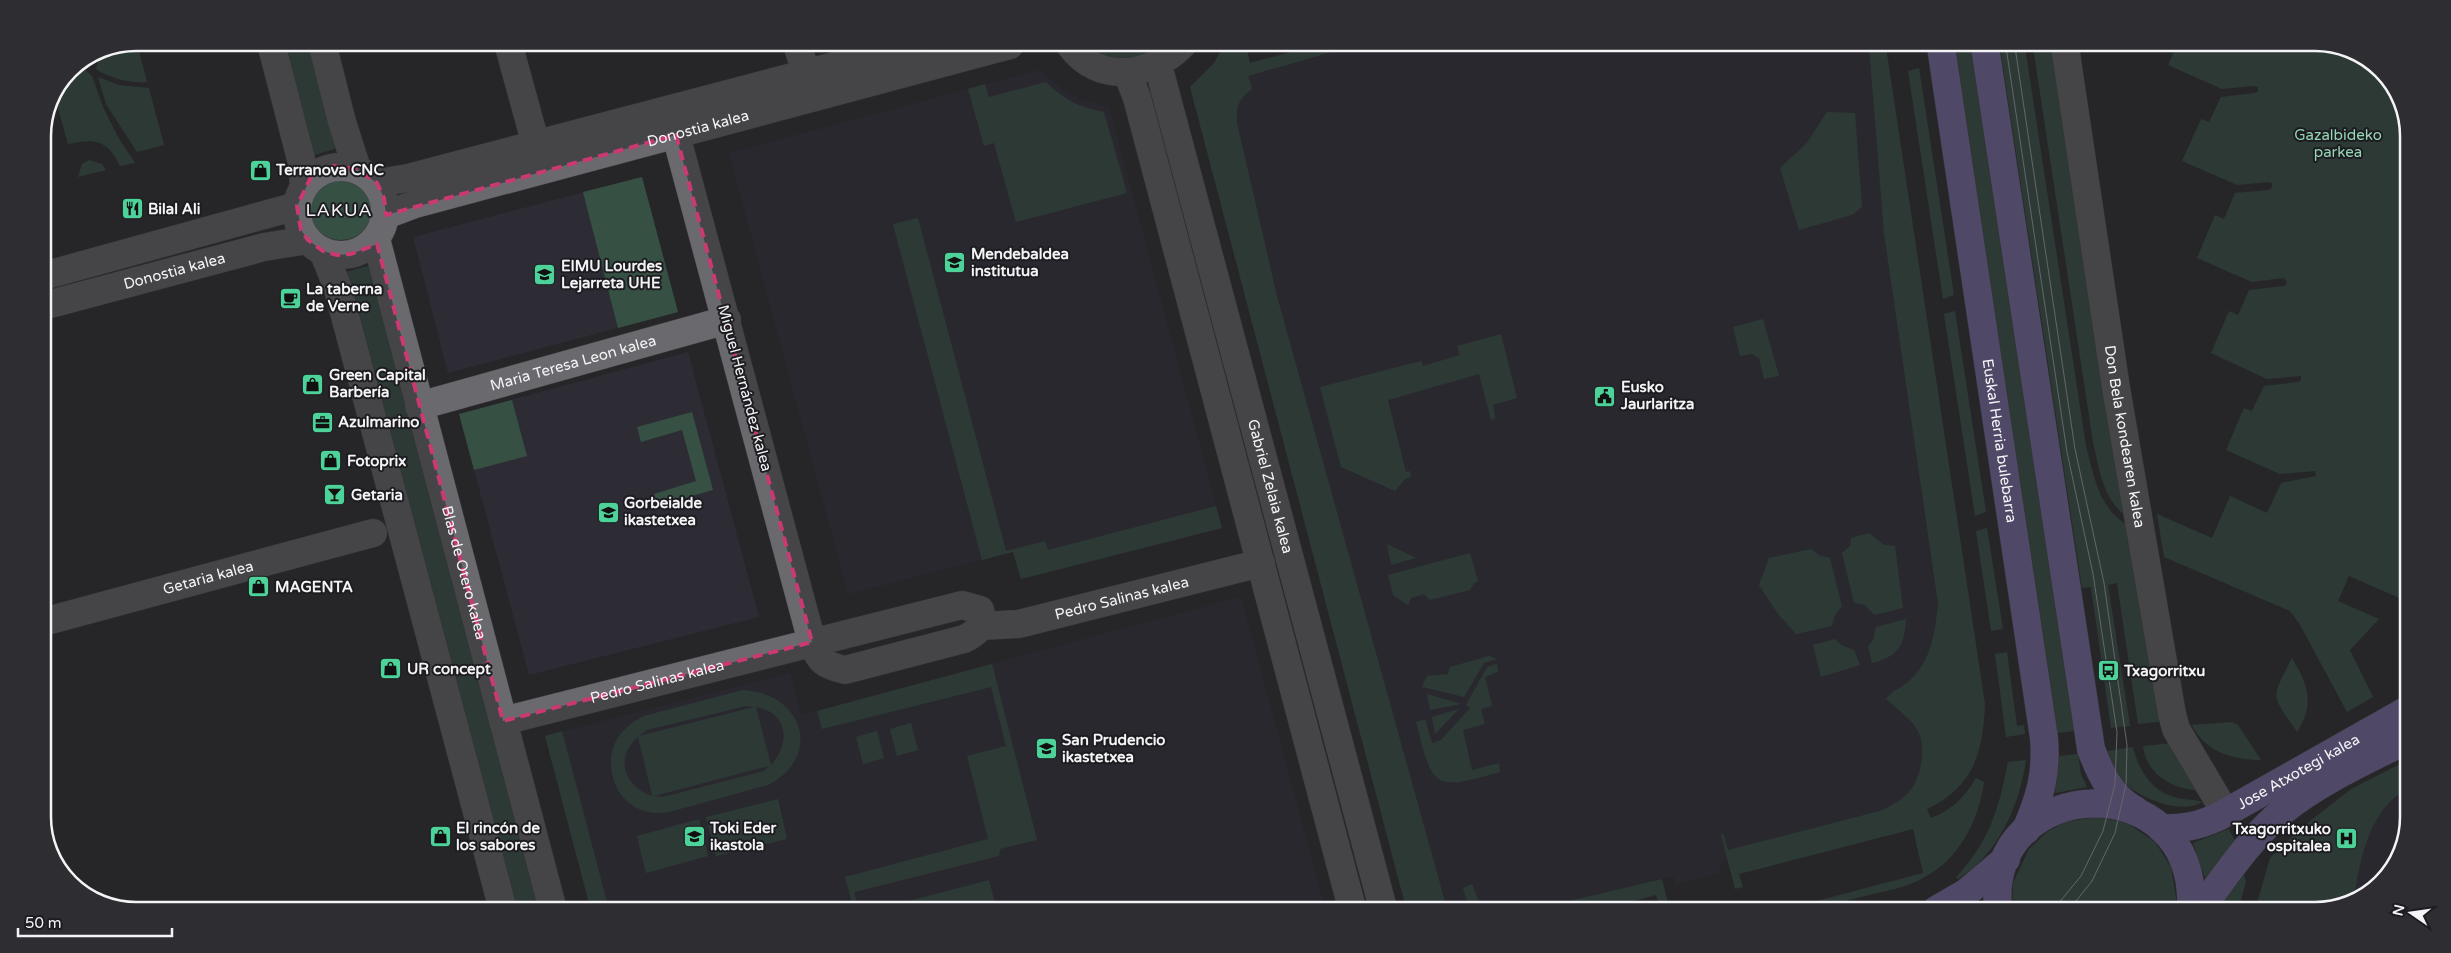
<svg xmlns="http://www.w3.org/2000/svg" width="2451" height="953" viewBox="0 0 2451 953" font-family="'Varela Round',sans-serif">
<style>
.built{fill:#2d2c35}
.green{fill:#365143;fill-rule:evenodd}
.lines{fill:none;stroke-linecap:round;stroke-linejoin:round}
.minor-casing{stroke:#414144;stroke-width:29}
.major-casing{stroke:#414144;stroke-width:29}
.minor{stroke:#6a6a6e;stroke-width:28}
.major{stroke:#8174b1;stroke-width:28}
.tram{stroke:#b3b2b5;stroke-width:1}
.marked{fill:none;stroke:#ca3972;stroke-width:4;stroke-dasharray:10 6;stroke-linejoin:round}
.labels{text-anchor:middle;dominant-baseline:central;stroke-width:4;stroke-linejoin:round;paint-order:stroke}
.street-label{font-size:15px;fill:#f4f3f6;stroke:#1d1c20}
.park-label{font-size:15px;fill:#94d6b5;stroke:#1d1c20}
.poi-label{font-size:15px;font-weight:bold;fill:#f4f3f6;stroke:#1d1c20;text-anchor:start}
.quarter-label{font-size:18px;letter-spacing:1px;fill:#f4f3f6;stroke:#1d1c20}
.rim{fill:none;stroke:#f4f3f6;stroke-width:2.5}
</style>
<rect width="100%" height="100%" fill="#262629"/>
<g class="built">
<polygon points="1317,45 1886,47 1985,704 1983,735 1977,756 1968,776 1946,800 1927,809 1866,827 1719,864 1721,873 1675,885 1673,876 1535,909 1406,908 1190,87"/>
<polygon points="1040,70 1064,91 1080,99 1109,107 1222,528 1021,579 1013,552 848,594 729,153"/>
<polygon points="642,177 678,312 448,373 413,237"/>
<polygon points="688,352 759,617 529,675 459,414"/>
<polygon points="1241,597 1325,908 590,907 545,736 790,673 801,715"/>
<polygon points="2404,762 2403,847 2367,895 2315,910 2255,910 2270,858 2300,829 2351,789"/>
</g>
<g class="green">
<path d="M137 43 147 82C129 83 111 79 96 69L101 50Z"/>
<polygon points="281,43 310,43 338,148 311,156"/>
<path d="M1083 45H1168L1164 49C1129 59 1115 71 1083 45Z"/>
<path d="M1224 45H1246L1250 63 1317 45H1356L1248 76 1252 89C1238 99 1236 107 1237 123L1277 296 1447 909 1406 908 1190 87 1214 63Z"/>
<path d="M1869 46 1886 47 1985 704C1983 753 1974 786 1927 809L1931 818C1952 810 1964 798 1976 778L1984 782C1979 820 1959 860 1923 878 1906 888 1884 891 1865 896 1837 903 1815 909 1786 909L1923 873 1913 829 1739 874 1743 887 1735 889 1721 835 1723 833 1728 850 1880 811C1890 806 1901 801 1909 792 1921 779 1926 749 1919 733 1913 720 1897 709 1886 699 1891 691 1901 688 1908 682 1932 661 1935 632 1938 603L1884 233Z"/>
<polygon points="1955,47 1972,47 2075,731 2057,733"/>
<path d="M2000 47H2025L2086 446C2094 476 2098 507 2127 525L2166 721 2138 724 2117 583 2108 585 2130 726 2111 728 2091 587 2082 588Z"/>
<path d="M2033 47H2056L2125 512 2122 513C2102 494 2099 468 2093 442Z"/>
<polygon points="2176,47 2345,48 2389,79 2408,130 2405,598 2404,600 2349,576 2338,601 2379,619 2350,650 2373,697 2347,712 2299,623 2290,611 2164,557 2157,514 2212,538 2230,496 2267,513 2281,483 2316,476 2315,471 2280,474 2226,450 2244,408 2252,411 2264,386 2298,382 2301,380 2301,376 2267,379 2211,353 2229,311 2238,315 2249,290 2284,286 2287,284 2286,280 2283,278 2252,282 2197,258 2215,215 2224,219 2235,193 2269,190 2272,187 2272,183 2268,182 2237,185 2182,161 2201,119 2209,122 2221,97 2255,93 2258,91 2258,87 2254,86 2222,89 2168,65"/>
<path d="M78 64 92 76 103 107 118 137 135 163 120 166C108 140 95 138 68 144L56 101 70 70Z"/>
<polygon points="1919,68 1954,295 1943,299 1908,71"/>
<polygon points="98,77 119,85 149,88 164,145 137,152 106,104"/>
<path d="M1046 82C1063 99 1080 108 1104 112L1127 193 1016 222 994 143 984 146 968 89 985 84 989 97Z"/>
<polygon points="1827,112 1855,113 1862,207 1852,215 1799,230 1780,168 1806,144"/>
<polygon points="89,160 102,164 106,170 78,177 82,164"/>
<polygon points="642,177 678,312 618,328 583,192"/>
<circle cx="341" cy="209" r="31"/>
<polygon points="918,218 1006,551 1045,541 1048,550 1216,506 1222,528 1021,579 1013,552 982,560 893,224"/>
<polygon points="372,265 541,906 510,906 341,273"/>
<polygon points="1955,311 1986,512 1975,516 1944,314"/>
<polygon points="1763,319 1779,376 1764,379 1759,358 1752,354 1740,356 1733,327"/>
<polygon points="1501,334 1517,398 1493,405 1495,418 1491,420 1479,374 1388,400 1406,472 1410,471 1411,477 1405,479 1395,491 1341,467 1320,387 1421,361 1423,366 1460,355 1457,346"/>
<polygon points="512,400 527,456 474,470 459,414"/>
<polygon points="692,412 713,490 657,506 654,494 696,481 682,430 641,442 637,427"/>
<polygon points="1987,528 2003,629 1991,631 1976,531"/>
<polygon points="1869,533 1884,545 1895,546 1903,608 1875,615 1864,605 1854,603 1842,553 1850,546 1851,538"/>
<polygon points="1387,544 1416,558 1391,565"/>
<polygon points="1811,549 1821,556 1830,558 1842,606 1834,617 1832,626 1796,634 1778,614 1759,585 1769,558"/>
<polygon points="1470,553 1478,581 1474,583 1470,590 1430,600 1424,594 1411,598 1408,605 1393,595 1388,575"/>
<path d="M1906 619C1904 646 1899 656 1872 663L1868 646 1873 640 1876 627Z"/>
<polygon points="1835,639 1841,645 1854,650 1860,665 1821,677 1813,645"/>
<polygon points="2007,652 2017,726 2024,725 2025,734 2006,737 1995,654"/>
<polygon points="1489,656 1497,659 1484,663 1464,697 1422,687 1427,676 1448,674 1450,667"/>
<path d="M2292 658C2308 684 2315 705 2297 732 2270 692 2271 700 2292 658Z"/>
<polygon points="992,664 1037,840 1000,849 999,856 854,892 858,907 853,907 845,877 988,839 967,756 1006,746 991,687 822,729 817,711"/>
<path d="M1497 664 1498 672 1485 677 1492 706 1481 709 1485 724 1463 730 1472 770 1499 763 1500 772C1433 791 1433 789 1416 722L1425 719 1432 743 1441 740 1470 708 1466 705 1487 667Z"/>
<path d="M743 690C805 694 822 757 768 785 743 792 717 799 691 806 682 808 670 813 661 813 631 814 611 791 611 763 610 741 626 725 644 716ZM746 706 754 707 639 736 647 730ZM756 707C788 712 791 744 771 765ZM638 737 652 795V796C624 786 614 758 638 737ZM769 766 764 771 663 797 654 796Z"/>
<polygon points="1427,694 1461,704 1430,710"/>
<polygon points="1459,709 1435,734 1432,717"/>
<path d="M2232 722 2238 725 2261 760C2233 760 2205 752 2192 725Z"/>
<polygon points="911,723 918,750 897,756 890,729"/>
<polygon points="562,731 607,902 599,904 600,907 590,907 545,736"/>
<polygon points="877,731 884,758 863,764 856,737"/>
<path d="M2173 743 2199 790C2173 790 2146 774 2143 746Z"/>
<path d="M2133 747C2138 768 2150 789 2171 796 2181 800 2192 799 2202 802 2183 814 2149 801 2132 789 2120 781 2111 764 2107 751Z"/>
<polygon points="2078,754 2081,774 2087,787 2055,793 2059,756"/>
<path d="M2026 760C2020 804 1998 855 1958 879L1956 877C1990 841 1999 808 2008 762Z"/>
<path d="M2404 762V791C2369 811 2359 862 2354 899L2315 910H2255L2270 858 2300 829 2351 789Z"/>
<polygon points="778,799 787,839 716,856 706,817"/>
<polygon points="2097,817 2127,823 2155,842 2171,867 2178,910 2012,910 2013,883 2029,849 2047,832 2065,822"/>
<polygon points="699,819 708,856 646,873 637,836"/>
<polygon points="2229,829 2237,845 2207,884 2193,843"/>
<polygon points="2243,871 2246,882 2238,910 2219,910"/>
<polygon points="1662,879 1669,907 1660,909 1656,895 1604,909 1535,909"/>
<polygon points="989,880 996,907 886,907"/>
<polygon points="1472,884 1478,899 1490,909 1470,909 1463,888"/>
</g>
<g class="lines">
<defs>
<g id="minor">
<polyline points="271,43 302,163 304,186"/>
<polyline points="322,43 342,122 357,169"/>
<polyline points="508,43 536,145"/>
<polyline points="797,44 806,73"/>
<path d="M1070 45C1099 85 1151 77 1182 45"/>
<path id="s1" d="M2065 47 2116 388 2172 714 2176 729 2225 812"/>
<path id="s2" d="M1158 65 1383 908"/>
<polyline points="1127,72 1137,98 1352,908"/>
<circle cx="341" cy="211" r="44"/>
<polyline points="377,183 408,178 918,44"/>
<path id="s3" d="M386 215 415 204 1010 45"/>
<path id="s4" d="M376 239 552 906"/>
<polyline points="323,251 337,286 502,906"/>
<polyline points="43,276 297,206"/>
<path id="s5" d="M43 306 264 247 308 240"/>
<path id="s6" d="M419 406 727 320"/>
<path id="s7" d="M43 622 373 533"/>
<path id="s8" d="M981 626 1019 624 1261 563"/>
<path id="s9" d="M503 721C656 681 809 643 962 605L980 610C985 625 977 633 964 639L845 670C824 665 820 662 812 642L676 135"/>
</g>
<g id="major">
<path id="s10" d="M1941 47 2044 738C2047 774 2040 797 2026 830"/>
<path d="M1985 47 2091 749C2100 773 2111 797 2135 810"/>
<path id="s11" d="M2161 828C2183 829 2198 826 2218 817L2404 712"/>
<polyline points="1936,910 1967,892 2006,859"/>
<path d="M1998 910C1984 773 2199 763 2191 910"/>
<path d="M2200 910C2226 875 2250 838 2284 810 2320 781 2364 762 2404 741"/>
</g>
</defs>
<use href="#minor" class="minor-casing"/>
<use href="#major" class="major-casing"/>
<use href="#minor" class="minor"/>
<use href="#major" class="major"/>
<g class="tram">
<polyline points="2006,47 2067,452 2093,574 2117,732 2115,784 2103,831 2081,876 2053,910"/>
<polyline points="2015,47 2075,449 2104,583 2127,745 2126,784 2115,833 2092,881 2069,910"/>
</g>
</g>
<path d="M0 0H2451V953H0ZM676 135 812 642 503 721 377 244 351 254 337 255 323 251 308 240 301 230 297 206 311 177 333 166 357 169 377 183 384 198 386 215Z" fill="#262629" fill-opacity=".55" fill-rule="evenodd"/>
<path class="marked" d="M676 135 812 642 503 721 377 244 351 254 337 255 323 251 308 240 301 230 297 206 311 177 333 166 357 169 377 183 384 198 386 215Z"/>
<defs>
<symbol id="shop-square" viewBox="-11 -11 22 22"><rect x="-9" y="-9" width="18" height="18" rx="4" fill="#4dd39a" stroke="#1d1c20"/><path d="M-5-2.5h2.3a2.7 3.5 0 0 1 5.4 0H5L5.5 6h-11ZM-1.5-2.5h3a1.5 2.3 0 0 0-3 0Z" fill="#111"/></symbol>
<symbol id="restaurant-square" viewBox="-11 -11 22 22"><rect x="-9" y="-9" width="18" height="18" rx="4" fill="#4dd39a" stroke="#1d1c20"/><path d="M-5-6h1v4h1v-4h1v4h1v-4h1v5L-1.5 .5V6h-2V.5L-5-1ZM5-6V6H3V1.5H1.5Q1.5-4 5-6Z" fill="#111"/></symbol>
<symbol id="school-square" viewBox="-11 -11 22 22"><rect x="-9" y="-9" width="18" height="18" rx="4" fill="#4dd39a" stroke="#1d1c20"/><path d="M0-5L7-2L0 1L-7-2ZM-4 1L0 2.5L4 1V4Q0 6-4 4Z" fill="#111"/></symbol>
<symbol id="cafe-square" viewBox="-11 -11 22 22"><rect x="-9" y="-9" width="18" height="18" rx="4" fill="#4dd39a" stroke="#1d1c20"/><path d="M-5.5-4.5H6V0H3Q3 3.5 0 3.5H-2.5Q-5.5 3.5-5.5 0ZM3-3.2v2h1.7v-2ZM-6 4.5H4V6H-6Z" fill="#111"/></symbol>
<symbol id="civic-square" viewBox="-11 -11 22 22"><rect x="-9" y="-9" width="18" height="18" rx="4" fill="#4dd39a" stroke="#1d1c20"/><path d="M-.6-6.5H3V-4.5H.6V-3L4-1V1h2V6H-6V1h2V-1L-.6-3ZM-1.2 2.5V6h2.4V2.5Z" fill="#111"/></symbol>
<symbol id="office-square" viewBox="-11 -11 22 22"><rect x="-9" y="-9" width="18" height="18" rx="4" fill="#4dd39a" stroke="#1d1c20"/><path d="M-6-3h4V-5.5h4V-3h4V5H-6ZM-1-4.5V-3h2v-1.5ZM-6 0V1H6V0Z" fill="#111"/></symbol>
<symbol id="bar-square" viewBox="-11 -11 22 22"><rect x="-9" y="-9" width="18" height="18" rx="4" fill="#4dd39a" stroke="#1d1c20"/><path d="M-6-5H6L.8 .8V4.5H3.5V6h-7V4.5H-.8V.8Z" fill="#111"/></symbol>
<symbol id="bus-square" viewBox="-11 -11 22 22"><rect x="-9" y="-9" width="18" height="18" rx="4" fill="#4dd39a" stroke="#1d1c20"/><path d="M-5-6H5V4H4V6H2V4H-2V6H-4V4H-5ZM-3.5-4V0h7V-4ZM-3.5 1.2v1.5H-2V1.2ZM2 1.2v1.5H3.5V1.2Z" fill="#111"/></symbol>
<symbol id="hospital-square" viewBox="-11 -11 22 22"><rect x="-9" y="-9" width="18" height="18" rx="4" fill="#4dd39a" stroke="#1d1c20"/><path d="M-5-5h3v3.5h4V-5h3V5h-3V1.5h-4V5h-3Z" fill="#111"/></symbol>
</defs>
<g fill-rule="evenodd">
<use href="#shop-square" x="248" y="158" width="25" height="25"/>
<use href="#restaurant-square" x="120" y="196" width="25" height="25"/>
<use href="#school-square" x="942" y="250" width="25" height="25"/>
<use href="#school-square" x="532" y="262" width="25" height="25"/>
<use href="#cafe-square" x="278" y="286" width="25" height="25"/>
<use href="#shop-square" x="300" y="372" width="25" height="25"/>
<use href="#civic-square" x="1592" y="384" width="25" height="25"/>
<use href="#office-square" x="310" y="410" width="25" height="25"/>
<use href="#shop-square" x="318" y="448" width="25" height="25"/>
<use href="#bar-square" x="322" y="482" width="25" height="25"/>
<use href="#school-square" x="596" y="500" width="25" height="25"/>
<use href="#shop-square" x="246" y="574" width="25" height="25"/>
<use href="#shop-square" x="378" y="656" width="25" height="25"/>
<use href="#bus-square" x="2096" y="658" width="25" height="25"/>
<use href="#school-square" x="1034" y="736" width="25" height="25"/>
<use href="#shop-square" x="428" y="824" width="25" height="25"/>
<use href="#school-square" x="682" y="824" width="25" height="25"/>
<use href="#hospital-square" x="2334" y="826" width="25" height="25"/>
</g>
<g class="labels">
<g class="street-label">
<text stroke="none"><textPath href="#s3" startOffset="324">Donostia kalea</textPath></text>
<text stroke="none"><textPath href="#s5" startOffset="136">Donostia kalea</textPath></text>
<text stroke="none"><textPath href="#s6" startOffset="160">Maria Teresa Leon kalea</textPath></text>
<text transform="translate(745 388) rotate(75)">Miguel Hernández kalea</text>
<text stroke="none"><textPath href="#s1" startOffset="394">Don Bela kondearen kalea</textPath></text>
<text stroke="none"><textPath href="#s10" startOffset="398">Euskal Herria bulebarra</textPath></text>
<text stroke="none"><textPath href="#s2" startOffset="436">Gabriel Zelaia kalea</textPath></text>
<text stroke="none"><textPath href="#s4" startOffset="345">Blas de Otero kalea</textPath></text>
<text stroke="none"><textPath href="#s7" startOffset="171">Getaria kalea</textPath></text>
<text stroke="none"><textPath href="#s8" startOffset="144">Pedro Salinas kalea</textPath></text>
<text stroke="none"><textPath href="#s9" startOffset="159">Pedro Salinas kalea</textPath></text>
<text stroke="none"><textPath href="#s11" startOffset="151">Jose Atxotegi kalea</textPath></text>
</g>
<g class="park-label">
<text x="2338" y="135">Gazalbideko<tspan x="2338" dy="17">parkea</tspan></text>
</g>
<g class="poi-label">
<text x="276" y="170">Terranova CNC</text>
<text x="148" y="209">Bilal Ali</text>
<text x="971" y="254">Mendebaldea<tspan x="971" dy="17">institutua</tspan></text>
<text x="561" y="266">EIMU Lourdes<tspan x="561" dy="17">Lejarreta UHE</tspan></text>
<text x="306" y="289">La taberna<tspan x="306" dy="17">de Verne</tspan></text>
<text x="329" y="375">Green Capital<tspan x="329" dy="17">Barbería</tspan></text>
<text x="1621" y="387">Eusko<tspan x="1621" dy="17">Jaurlaritza</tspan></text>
<text x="338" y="422">Azulmarino</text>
<text x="347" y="461">Fotoprix</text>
<text x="351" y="495">Getaria</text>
<text x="624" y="503">Gorbeialde<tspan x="624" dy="17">ikastetxea</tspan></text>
<text x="275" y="587">MAGENTA</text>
<text x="407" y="669">UR concept</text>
<text x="2124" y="671">Txagorritxu</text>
<text x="1062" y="740">San Prudencio<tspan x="1062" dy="17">ikastetxea</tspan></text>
<text x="456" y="828">El rincón de<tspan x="456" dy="17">los sabores</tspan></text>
<text x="710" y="828">Toki Eder<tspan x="710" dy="17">ikastola</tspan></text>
<text x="2331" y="829" text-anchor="end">Txagorritxuko<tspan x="2331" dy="17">ospitalea</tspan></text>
</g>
<g class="quarter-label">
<text x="339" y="210">LAKUA</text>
</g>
</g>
<path d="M0 0H2451V953H0ZM136 51H2315A85 85 0 0 1 2400 136V817A85 85 0 0 1 2315 902H136A85 85 0 0 1 51 817V136A85 85 0 0 1 136 51Z" fill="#2e2d31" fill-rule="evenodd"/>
<path class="rim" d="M136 51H2315A85 85 0 0 1 2400 136V817A85 85 0 0 1 2315 902H136A85 85 0 0 1 51 817V136A85 85 0 0 1 136 51Z"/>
<g transform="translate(2411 913) rotate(283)" stroke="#1d1c20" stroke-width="4" paint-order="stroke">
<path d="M0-4L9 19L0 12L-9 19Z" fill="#f4f3f6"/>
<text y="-8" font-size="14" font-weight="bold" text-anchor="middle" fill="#f4f3f6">N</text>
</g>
<path d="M18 928v8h154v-8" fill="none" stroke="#f4f3f6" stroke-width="2.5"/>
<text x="25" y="928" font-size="15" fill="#f4f3f6" stroke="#1d1c20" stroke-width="4" paint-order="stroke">50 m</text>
</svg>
